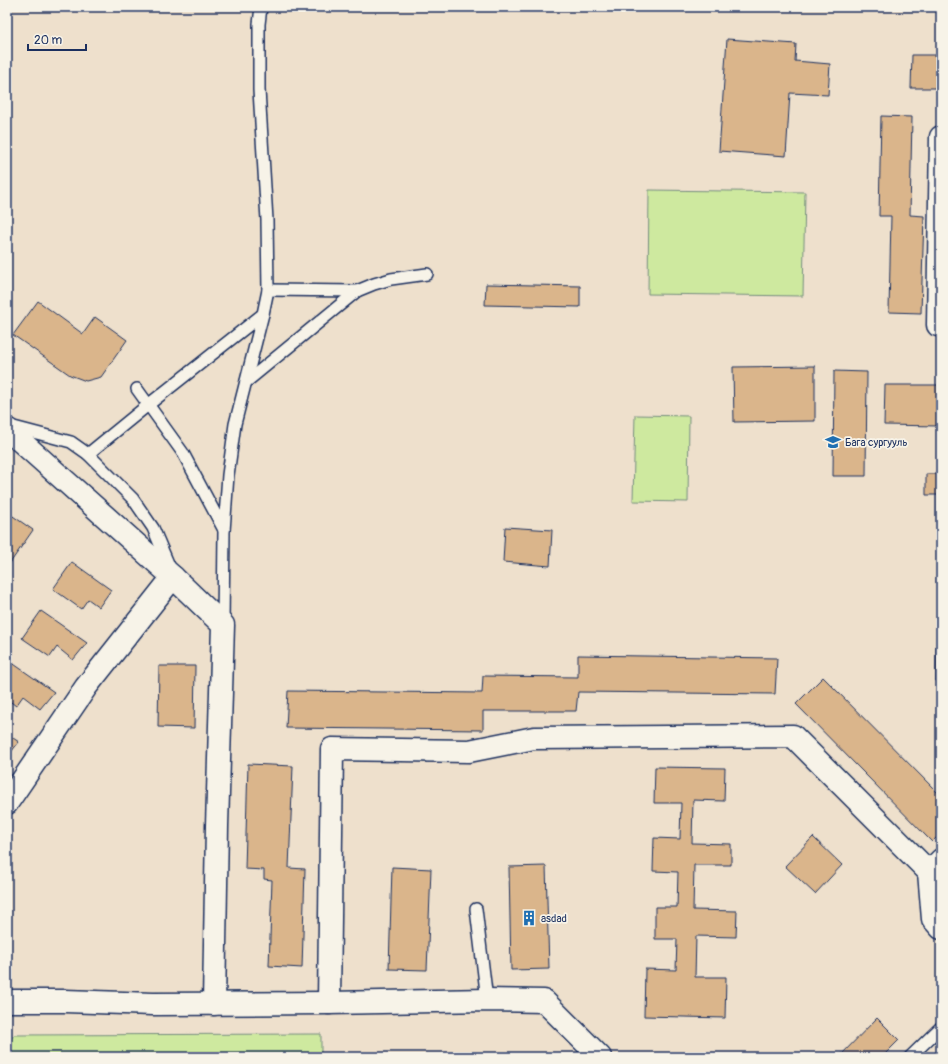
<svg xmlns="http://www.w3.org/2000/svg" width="948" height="1064" viewBox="0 0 948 1064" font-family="Pangolin,sans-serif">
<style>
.green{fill:#cee99f;stroke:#748c7e}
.building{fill:#dab58b;stroke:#1b2f5e}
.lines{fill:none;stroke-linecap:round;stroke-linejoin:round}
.lane-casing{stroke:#1b2f5e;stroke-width:14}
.street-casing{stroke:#1b2f5e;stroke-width:25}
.lane{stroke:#f7f3e8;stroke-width:11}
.street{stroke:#f7f3e8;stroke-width:22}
.labels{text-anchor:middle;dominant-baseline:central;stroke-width:3.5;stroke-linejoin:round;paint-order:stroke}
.poi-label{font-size:11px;fill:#1b2f5e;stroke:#f7f3e8;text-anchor:start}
</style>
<rect width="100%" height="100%" fill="#eee0cc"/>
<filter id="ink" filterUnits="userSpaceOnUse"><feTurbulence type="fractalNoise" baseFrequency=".025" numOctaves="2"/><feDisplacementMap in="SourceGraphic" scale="8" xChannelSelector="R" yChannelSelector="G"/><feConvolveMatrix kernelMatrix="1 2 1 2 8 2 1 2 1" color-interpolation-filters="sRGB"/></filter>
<g filter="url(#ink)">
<g class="green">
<polygon points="649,190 805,192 803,296 648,294"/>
<polygon points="635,415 689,416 688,502 633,501"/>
<polygon points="321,1034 321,1057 7,1057 7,1044 14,1035"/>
</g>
<g class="building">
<polygon points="727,39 796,44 795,61 830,64 828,95 790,93 786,156 719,151"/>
<polygon points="912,55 941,55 941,88 911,88"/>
<polygon points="881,116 912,117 910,215 924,216 921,313 889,312 891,216 879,216"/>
<polygon points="486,284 580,286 580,307 485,305"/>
<polygon points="38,301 83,334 95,317 127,340 101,377 86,381 70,375 13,335"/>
<polygon points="815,366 815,421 734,422 733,367"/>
<polygon points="834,371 867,372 866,476 833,476"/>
<polygon points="885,385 941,385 941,681 936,681 938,495 926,495 926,474 937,474 938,426 884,425"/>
<polygon points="7,512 33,530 8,566 7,565"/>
<polygon points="505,527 552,530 550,566 503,562"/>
<polygon points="72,562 111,590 99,607 88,599 81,609 53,589"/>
<polygon points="41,611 87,643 73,660 57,647 50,657 22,638"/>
<polygon points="578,655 777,658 775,694 578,692 576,711 483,711 483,730 286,728 288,691 482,693 483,676 578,677"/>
<polygon points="8,660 54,692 40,709 23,696 16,706 7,699 7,662"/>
<polygon points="159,666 195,666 194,728 158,727"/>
<polygon points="823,677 941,796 941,833 932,842 796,704"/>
<polygon points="7,734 19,742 7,757"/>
<polygon points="248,764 293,766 289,868 305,869 302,968 269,966 272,880 264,879 264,870 245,869"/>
<polygon points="655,767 725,768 724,801 693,800 692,843 731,844 731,865 694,865 693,910 737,911 736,937 696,936 695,977 726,977 725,1018 644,1016 645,969 676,970 677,939 655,939 655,907 677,907 678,872 653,871 654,838 680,839 681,803 654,803"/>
<polygon points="813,837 842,865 815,894 785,866"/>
<polygon points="546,866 549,969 511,970 509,867"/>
<polygon points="392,867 431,869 427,970 389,969"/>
<polygon points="877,1018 899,1040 882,1057 839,1057"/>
</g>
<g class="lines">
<defs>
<g id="lane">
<polyline points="268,290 357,291"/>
<polyline points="246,382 357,291 374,284 391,279 427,274"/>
<polyline points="137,389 183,453 224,530"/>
<polyline points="10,426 71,442 88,454 133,499 153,528 170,568"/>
<polyline points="88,454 148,405 263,314"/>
<polyline points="223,624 224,531 228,475 235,424 263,314 268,290 267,220 259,90 259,24 261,7"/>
<polyline points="476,909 487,1000"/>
<polyline points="910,1057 941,1027"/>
</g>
<g id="street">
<polyline points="941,137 938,325 941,325"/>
<polyline points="7,429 173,577 223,625 217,826 214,1004"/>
<polyline points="7,803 86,687 173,577"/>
<polyline points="941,874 929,872 933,919 941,928"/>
<polyline points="7,1001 65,1001 153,1004 329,1003 487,1000 544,1001 600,1057"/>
<polyline points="329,1003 332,749 469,751 534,738 793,736 929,872 941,860"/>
</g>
</defs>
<use href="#lane" class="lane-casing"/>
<use href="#street" class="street-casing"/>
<use href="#lane" class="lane"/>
<use href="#street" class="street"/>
</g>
</g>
<defs>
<symbol id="school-bare" viewBox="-9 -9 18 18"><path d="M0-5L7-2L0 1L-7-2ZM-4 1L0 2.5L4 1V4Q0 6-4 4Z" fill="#1f6fb2" stroke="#f7f3e8" stroke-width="2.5" paint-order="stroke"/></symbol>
<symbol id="building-bare" viewBox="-9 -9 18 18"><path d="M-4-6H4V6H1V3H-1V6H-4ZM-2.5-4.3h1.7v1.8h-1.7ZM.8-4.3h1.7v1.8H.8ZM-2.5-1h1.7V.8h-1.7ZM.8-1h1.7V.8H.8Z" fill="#1f6fb2" stroke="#f7f3e8" stroke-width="2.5" paint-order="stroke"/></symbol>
</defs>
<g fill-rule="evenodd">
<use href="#school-bare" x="822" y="431" width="22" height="22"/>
<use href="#building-bare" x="518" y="907" width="22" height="22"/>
</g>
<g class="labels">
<g class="poi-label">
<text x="845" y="442">Бага сургууль</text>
<text x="541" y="918">asdad</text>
</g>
</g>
<rect width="948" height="1064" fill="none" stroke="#f7f3e8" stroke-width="24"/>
<rect x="12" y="12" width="924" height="1040" fill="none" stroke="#1b2f5e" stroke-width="1.5" filter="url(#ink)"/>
<path d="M28 44v6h58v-6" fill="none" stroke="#1b2f5e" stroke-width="2"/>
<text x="34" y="44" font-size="12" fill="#1b2f5e" stroke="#f7f3e8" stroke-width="3" paint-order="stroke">20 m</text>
</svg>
